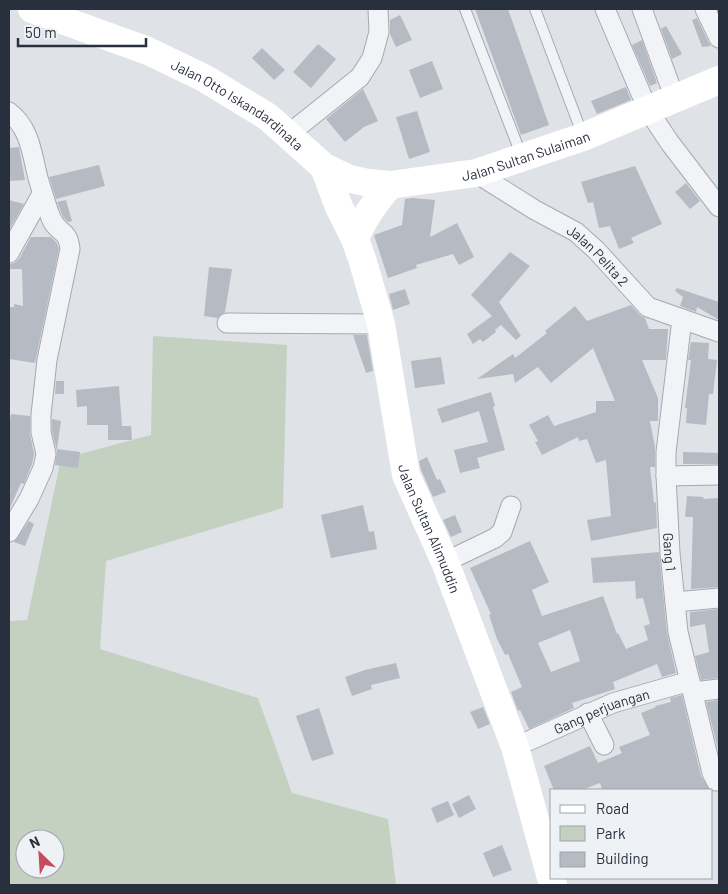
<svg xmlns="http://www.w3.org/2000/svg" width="728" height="894" viewBox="0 0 728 894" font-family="Barlow,sans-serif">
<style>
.green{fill:#c4d0c0;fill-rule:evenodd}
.building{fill:#b6bbc3;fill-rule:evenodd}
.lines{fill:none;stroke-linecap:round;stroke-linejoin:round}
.lane-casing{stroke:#a5a9b1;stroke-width:12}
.street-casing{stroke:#a5a9b1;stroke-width:21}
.lane{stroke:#f1f3f6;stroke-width:10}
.street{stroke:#f1f3f6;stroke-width:19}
.secondary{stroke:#fff;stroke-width:28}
.labels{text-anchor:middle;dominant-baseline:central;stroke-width:4;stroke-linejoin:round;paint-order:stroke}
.street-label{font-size:14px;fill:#29303d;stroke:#eef1f5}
</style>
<rect width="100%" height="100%" fill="#dfe2e7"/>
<path class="green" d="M153 336 287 345 283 508 106 561 100 649 258 698 292 793 388 819 396 885H9V621L27 620 61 459 151 435ZM25 839H55V869H25Z"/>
<g class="building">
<polygon points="475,9 508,9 549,125 521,135"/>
<polygon points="400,15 412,40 396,47 390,34 390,20"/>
<polygon points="697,18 709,43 711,46 702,47 692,20"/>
<polygon points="666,26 682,54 672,59 661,29"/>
<polygon points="642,40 657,83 650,86 632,45"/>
<polygon points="318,44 336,59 311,88 293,72"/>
<polygon points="262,48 285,70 274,80 252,58"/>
<polygon points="432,61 443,89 420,98 409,70"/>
<polygon points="626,87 631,100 597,114 591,101"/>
<polygon points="363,89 378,121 364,127 345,142 326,119"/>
<polygon points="417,111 430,152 409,159 396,117"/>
<polygon points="19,147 25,180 9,181 9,148"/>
<polygon points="99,165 105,186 56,199 49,177"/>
<polygon points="635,166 662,224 631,238 634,243 619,249 610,226 599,228 593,202 588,203 581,182"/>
<polygon points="686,183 700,201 690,209 675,192"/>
<polygon points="413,198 435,200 430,237 457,223 474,257 459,265 453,254 416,265 417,268 388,278 374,235 402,225 405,199"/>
<polygon points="9,200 24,204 9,230"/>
<polygon points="66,200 72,221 68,222 63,217 57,202"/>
<polygon points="31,237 51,237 57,243 59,249 35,363 9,359 9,307 14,307 14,304 23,306 22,269 9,269 9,264 14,263 19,259"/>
<polygon points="510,252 530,266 499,302 521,336 516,340 501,325 495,330 496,332 483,342 480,339 473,344 467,334 492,316 471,295"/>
<polygon points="209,267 232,269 225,312 217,318 204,316"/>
<polygon points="677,288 719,302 719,320 697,307 696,312 680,306 683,297 675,291"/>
<polygon points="405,289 410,304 393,310 389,294"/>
<polygon points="631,305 640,315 645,318 649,329 668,329 666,360 642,360 658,398 658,421 650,421 655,447 655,467 650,467 654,503 656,502 657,528 591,541 587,520 611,516 606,460 596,463 587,439 579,441 578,437 542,455 535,442 538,441 529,425 548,415 554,426 596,412 596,401 615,401 593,348 551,383 538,367 515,383 513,374 477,379 513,354 515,358 547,333 545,331 575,306 587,321"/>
<polygon points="353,335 367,335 373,371 366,373"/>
<polygon points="691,342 709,343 708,359 717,360 713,394 709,394 706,425 686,423 687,408 685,408 691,360 688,360"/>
<polygon points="441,357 445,384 415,388 411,361"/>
<polygon points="56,381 64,381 64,394 55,394"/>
<polygon points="119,386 122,426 131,426 132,440 108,440 108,425 87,425 87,406 77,407 76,390"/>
<polygon points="491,392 495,406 493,407 505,450 477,458 480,468 460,473 454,450 488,442 479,411 442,423 437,409"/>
<polygon points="11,414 30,416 30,434 34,454 32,464 24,484 21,483 9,510 9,427"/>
<polygon points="52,419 61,421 57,449 80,452 78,468 55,465 57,452 52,431"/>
<polygon points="683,452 719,453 719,464 683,464"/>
<polygon points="427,457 437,480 440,479 446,492 433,497 421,470 419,461"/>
<polygon points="687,496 704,497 703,499 719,498 718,572 719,571 719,587 691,589 693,517 685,517"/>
<polygon points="363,505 369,532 374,531 377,549 331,558 321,515"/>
<polygon points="455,515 462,532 451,537 443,520"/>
<polygon points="29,521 34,524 25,546 14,542"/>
<path d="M530 541 549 582 532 590 542 616 603 596 617 634 618 633 626 649 648 640 644 626 650 624 643 598 636 599 635 581 593 583 591 558 659 552 667 633 676 673 662 677 657 664 613 682 615 689 572 703 574 708 529 729 520 710 518 711 511 692 522 687 508 654 505 655 497 639 489 615 491 614 470 568ZM570 630 580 661 551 672 538 643Z"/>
<polygon points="719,609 719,678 701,680 695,656 709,652 705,624 690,627 690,612"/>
<polygon points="396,663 400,678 371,685 372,689 352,696 345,677 365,670"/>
<polygon points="682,695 701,776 710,790 602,790 600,783 582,790 554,790 544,766 590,746 598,763 622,753 619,747 650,735 641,713 656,707 655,706 671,702 670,698"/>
<polygon points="719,700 719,749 718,749 706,702"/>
<polygon points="483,707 490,724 478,729 470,712"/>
<polygon points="319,708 334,754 312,761 296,716"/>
<polygon points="469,795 476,809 459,818 452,804"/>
<polygon points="448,801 454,815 437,823 431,808"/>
<polygon points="502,845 512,870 493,877 483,853"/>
</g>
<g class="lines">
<defs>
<g id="lane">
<polyline points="465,9 522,157"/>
<polyline points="535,9 583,136"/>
</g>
<g id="street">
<polyline points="605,9 648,110 670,143 719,207"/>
<polyline points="642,9 675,99"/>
<polyline points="705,9 719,38"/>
<path d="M9 112C30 128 32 154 38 178 42 191 46 205 51 218 57 234 68 228 70 249L47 360 41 415V432L46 454 43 468 29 499 9 532"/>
<polyline points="289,134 360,77 372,58 379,32 378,9"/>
<path id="s1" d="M476 173 535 210 576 232 596 250 648 307 719 332"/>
<polyline points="9,253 42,194"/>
<path id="s2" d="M682 319 666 452V476L670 553 678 632 712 773 716 781H719"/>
<polyline points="227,323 381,324"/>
<polyline points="666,476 719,475"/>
<polyline points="445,562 495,538 502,532 511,506"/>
<polyline points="675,602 719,598"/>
<polyline points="693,692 719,689"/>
<polyline points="588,713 604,745"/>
<path id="s3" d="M515 747 613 703 690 681"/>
</g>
</defs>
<use href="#lane" class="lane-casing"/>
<use href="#street" class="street-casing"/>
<use href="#lane" class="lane"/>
<use href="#street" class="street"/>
<g class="secondary">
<path id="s4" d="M32 9 148 51 204 78 268 117 324 167 347 178 368 183 390 185 476 173 583 137 719 80"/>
<path id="s5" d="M324 167 339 207 355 239 363 262 381 324 406 475 445 562 515 747 553 885"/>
<path d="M355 239C363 218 375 202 390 185"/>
</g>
</g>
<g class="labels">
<g class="street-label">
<text stroke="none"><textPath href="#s4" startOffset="228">Jalan Otto Iskandardinata</textPath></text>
<text stroke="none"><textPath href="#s4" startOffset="544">Jalan Sultan Sulaiman</textPath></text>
<text stroke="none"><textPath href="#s1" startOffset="148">Jalan Pelita 2</textPath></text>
<text stroke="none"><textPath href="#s5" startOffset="379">Jalan Sultan Alimuddin</textPath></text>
<text stroke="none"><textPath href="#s2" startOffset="234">Gang 1</textPath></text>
<text stroke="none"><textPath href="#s3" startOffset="94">Gang perjuangan</textPath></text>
</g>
</g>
<rect width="728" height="894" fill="none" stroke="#29303d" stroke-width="20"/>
<rect x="550" y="789" width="162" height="90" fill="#eef1f5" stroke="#9fa4ab"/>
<rect x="560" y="805" width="25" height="8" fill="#ffffff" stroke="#9fa4ab"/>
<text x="596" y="814" font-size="15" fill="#29303d">Road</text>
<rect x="560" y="826" width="25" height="15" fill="#c4d0c0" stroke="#9fa4ab"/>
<text x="596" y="839" font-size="15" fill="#29303d">Park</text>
<rect x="560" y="852" width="25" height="15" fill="#b6bbc3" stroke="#9fa4ab"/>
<text x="596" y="864" font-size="15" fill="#29303d">Building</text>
<g transform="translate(40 854) rotate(335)"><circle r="24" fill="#eef1f5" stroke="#9fa4ab"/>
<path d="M0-4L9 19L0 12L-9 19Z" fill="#c54b5e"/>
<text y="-8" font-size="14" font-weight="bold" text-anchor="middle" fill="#29303d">N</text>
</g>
<path d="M18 38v8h128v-8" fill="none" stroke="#29303d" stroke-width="2.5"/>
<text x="25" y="38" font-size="15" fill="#29303d" stroke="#eef1f5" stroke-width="4" paint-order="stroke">50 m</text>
</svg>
